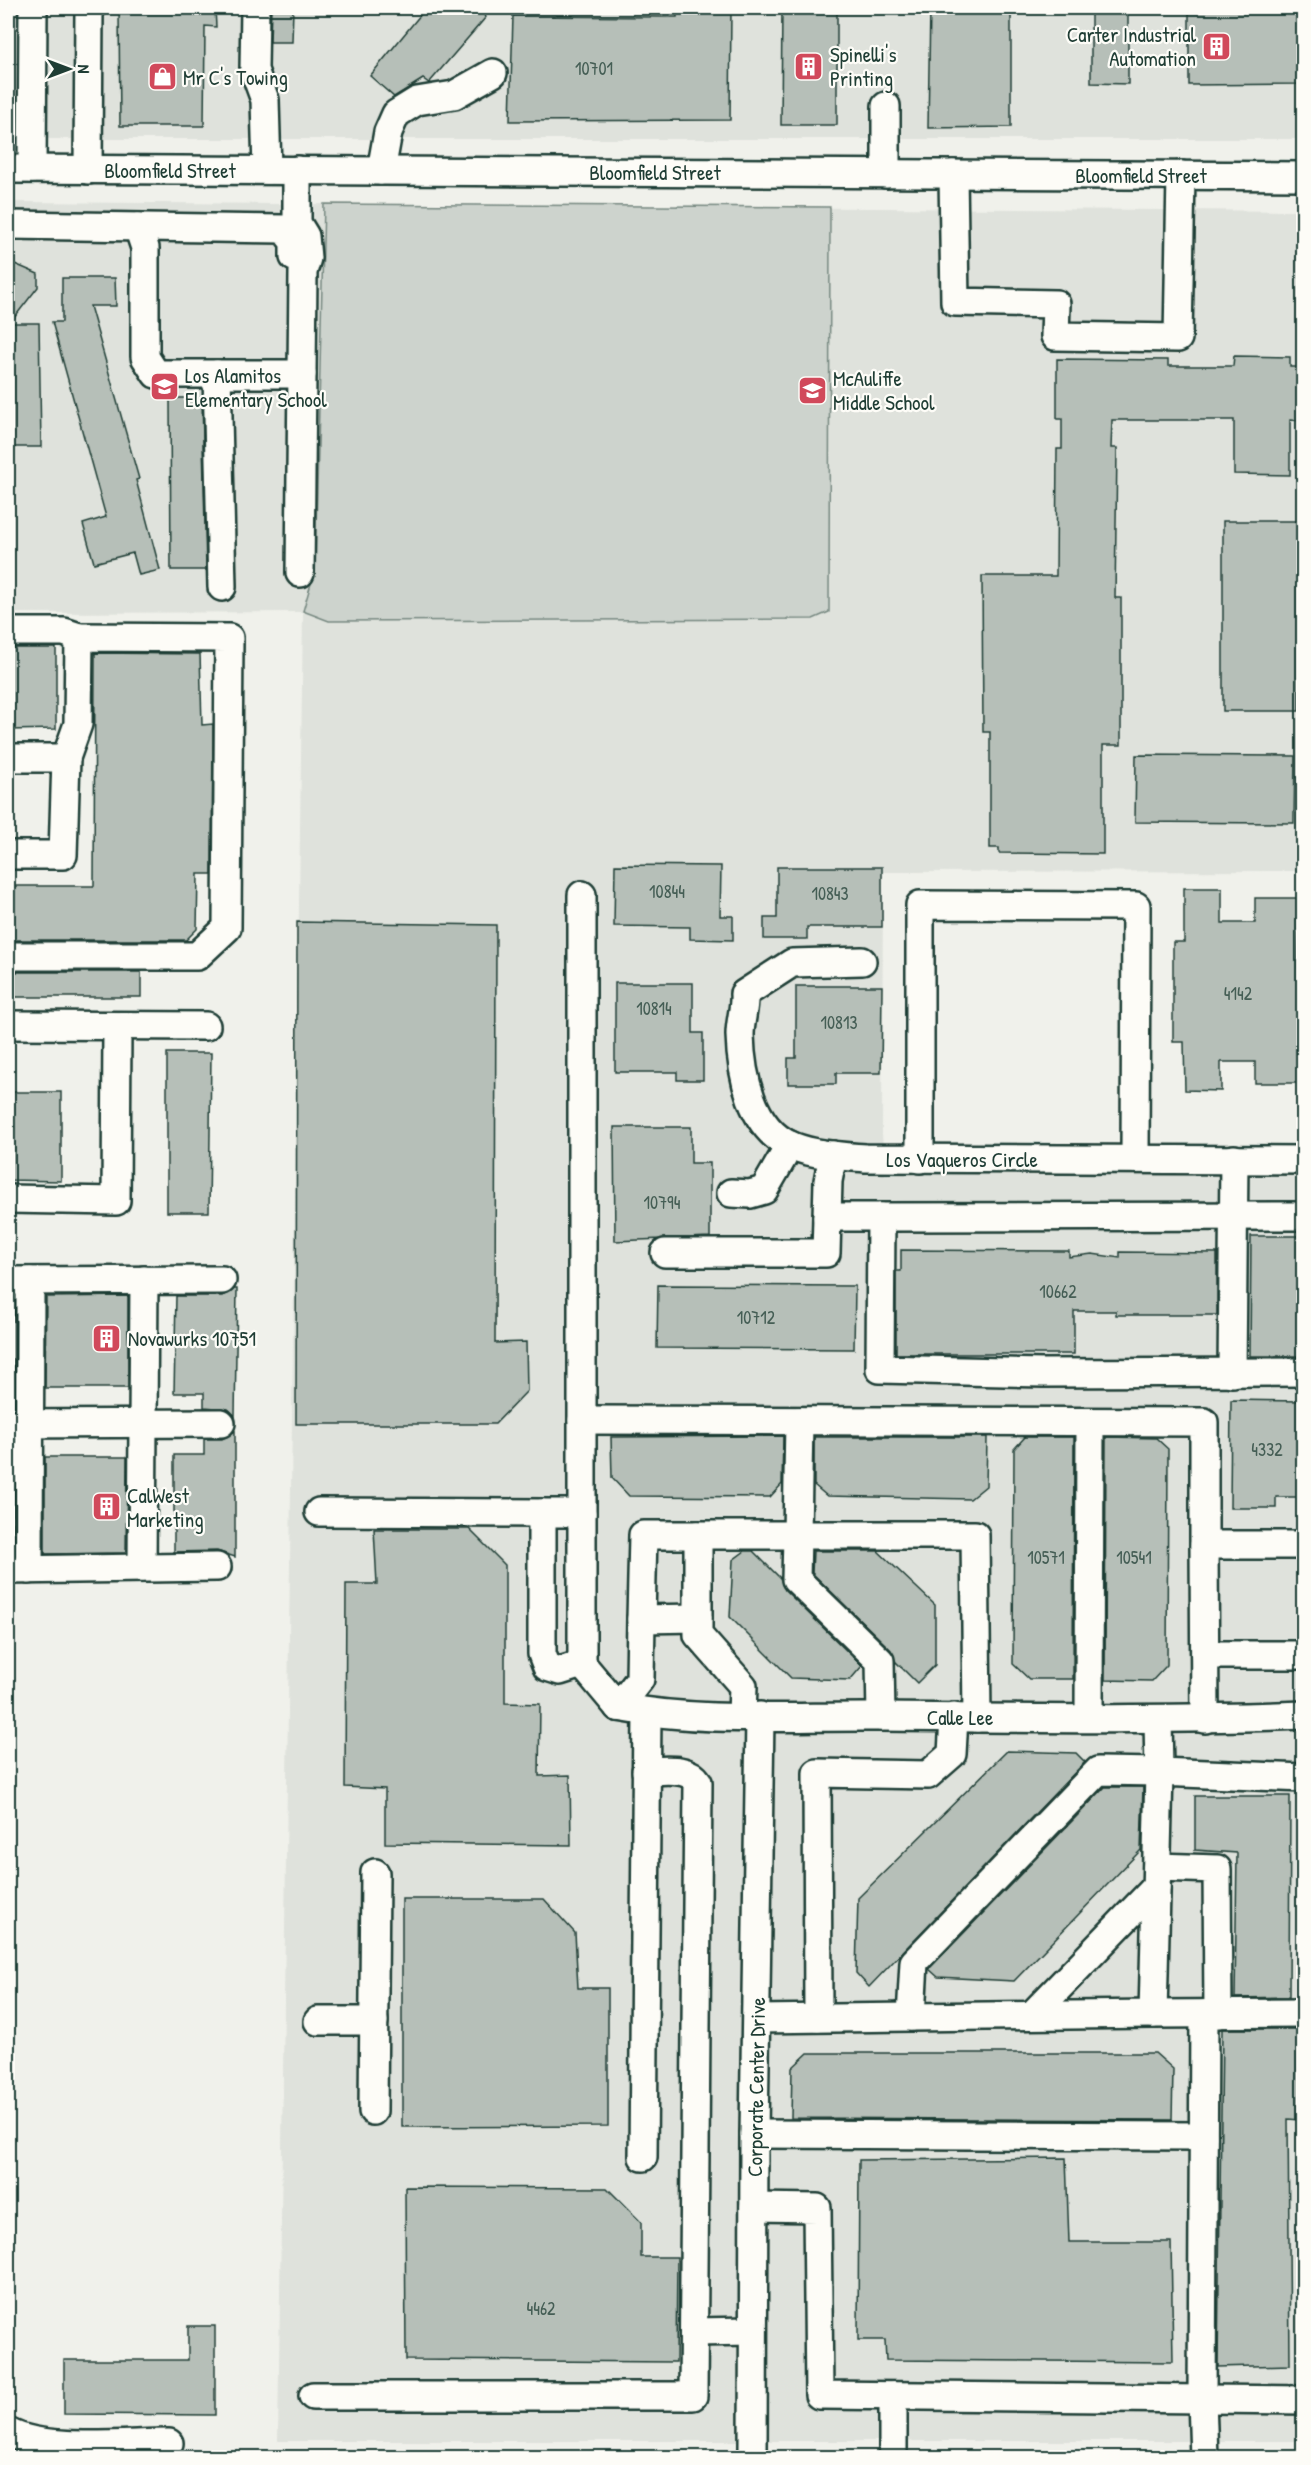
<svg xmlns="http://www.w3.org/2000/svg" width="1311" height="2465" viewBox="0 0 1311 2465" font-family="'Patrick Hand',sans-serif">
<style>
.built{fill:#dfe2dc}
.green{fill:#cdd3cd;stroke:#768880;stroke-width:1.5}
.building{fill:#b6bfb8;stroke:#1f3d34;stroke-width:1.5}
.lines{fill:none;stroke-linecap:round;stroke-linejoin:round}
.minor-casing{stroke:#1f3d34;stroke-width:32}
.minor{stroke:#fdfcf7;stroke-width:27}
.labels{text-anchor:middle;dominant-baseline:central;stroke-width:4.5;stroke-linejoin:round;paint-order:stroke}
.number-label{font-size:18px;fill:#455e55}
.poi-label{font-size:21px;fill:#1f3d34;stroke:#fdfcf7;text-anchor:start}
.street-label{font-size:21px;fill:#1f3d34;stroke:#fdfcf7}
</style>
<rect width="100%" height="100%" fill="#f0f1eb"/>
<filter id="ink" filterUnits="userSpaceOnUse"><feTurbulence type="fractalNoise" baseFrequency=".0167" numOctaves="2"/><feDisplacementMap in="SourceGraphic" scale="12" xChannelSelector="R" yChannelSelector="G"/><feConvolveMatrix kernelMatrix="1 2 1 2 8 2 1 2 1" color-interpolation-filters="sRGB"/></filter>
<g filter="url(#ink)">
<g class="built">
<rect x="8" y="8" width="1295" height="131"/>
<polygon points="8,202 1303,211 1303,871 883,872 882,1134 885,1175 1303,1174 1303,2441 278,2441 303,612 8,613"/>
</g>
<polygon class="green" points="324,204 830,207 829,612 813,619 329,621 303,611 315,570"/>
<g class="building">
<polygon points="119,8 215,8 216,27 205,26 204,126 120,126"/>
<polygon points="271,8 293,8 292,42 270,42"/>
<polygon points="426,8 475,8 486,17 429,83 423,79 394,97 370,76"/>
<polygon points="677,8 731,8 730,120 510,121 513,16 677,17"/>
<polygon points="782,8 837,8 837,125 781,125"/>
<polygon points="930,8 1011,8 1011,127 928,128"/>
<polygon points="1091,8 1128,8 1128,84 1091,83"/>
<polygon points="1189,8 1304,8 1304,84 1189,85"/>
<polygon points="8,261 38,274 38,287 10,323 39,323 41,447 8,447"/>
<polygon points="62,278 115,278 116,306 90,306 139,479 136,480 160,570 139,575 133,553 94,563 83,524 106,517 52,322 62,322"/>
<polygon points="1234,356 1290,357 1290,367 1304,367 1304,421 1290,420 1290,475 1234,474 1234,420 1112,420 1111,448 1117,448 1115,598 1121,598 1121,745 1103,745 1103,854 999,853 999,848 990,848 990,732 983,732 982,576 1056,576 1057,449 1062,449 1062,419 1057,419 1057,359 1168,360 1168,366 1233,366"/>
<polygon points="170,398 202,398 206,570 171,570"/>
<rect x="1223" y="521" width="76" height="190"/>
<polygon points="8,648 56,648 56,729 8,730"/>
<polygon points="95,653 200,654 202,725 213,724 212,874 198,874 197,929 186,940 8,940 8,886 94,886"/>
<polygon points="1136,755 1295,756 1294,823 1135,822"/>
<polygon points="615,865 721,866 720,916 733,916 733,940 690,939 690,927 614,926"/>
<polygon points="777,867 882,867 882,927 807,927 807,939 764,939 764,918 777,918"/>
<polygon points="1184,888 1222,888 1222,923 1255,923 1255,898 1299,898 1298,968 1304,969 1304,1017 1298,1018 1298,1083 1255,1083 1255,1062 1221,1062 1221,1091 1185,1090 1184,1042 1173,1042 1173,942 1184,942"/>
<polygon points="297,922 496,925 495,1343 526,1342 527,1391 495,1424 296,1424"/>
<rect x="8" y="972" width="133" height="25"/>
<polygon points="615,983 693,983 693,1033 703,1033 703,1080 677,1080 677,1072 615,1072"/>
<polygon points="796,986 882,986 881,1073 836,1073 836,1084 788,1084 788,1058 796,1058"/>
<polygon points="167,1053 211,1053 209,1212 167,1212"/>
<polygon points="8,1092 61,1092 61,1181 8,1180"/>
<polygon points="614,1127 691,1127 691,1163 710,1163 710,1237 615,1241"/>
<polygon points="1251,1236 1304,1236 1304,1356 1250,1356"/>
<polygon points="901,1250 1069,1251 1069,1257 1092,1254 1120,1258 1120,1252 1217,1253 1217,1315 1116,1315 1116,1311 1074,1311 1074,1354 896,1354 896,1271 901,1271"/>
<polygon points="658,1285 855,1286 854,1349 657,1348"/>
<polygon points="234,1289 237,1289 235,1416 228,1409 204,1407 204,1393 174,1393 176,1296 222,1296"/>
<polygon points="128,1296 128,1388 45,1388 46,1297"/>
<rect x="8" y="1297" width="6" height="91"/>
<polygon points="1231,1400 1304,1401 1304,1497 1276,1497 1276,1508 1230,1508"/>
<polygon points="235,1431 235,1557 217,1551 174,1552 174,1455 204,1455 204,1439 222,1439"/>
<polygon points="783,1436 782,1484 770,1497 629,1496 612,1478 611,1437"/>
<polygon points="814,1437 987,1437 986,1486 970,1499 827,1496 814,1485"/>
<polygon points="1025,1437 1074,1437 1073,1679 1029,1679 1013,1664 1014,1449"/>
<polygon points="1106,1437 1156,1438 1168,1449 1167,1665 1152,1681 1105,1680"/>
<polygon points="8,1457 14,1457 13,1550 8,1554"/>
<polygon points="45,1457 127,1457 126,1553 45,1554"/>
<polygon points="374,1529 469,1529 505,1565 505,1703 540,1704 539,1776 570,1775 571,1845 385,1843 385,1789 345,1787 346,1584 377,1584"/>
<polygon points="745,1551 753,1551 780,1578 785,1590 862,1666 850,1680 791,1678 730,1617 733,1560"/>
<polygon points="813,1551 878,1551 935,1605 935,1665 917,1683 896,1662 891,1650 812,1573"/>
<polygon points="1007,1751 1076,1753 1085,1762 869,1987 856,1973 858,1898"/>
<polygon points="1105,1787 1143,1787 1141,1850 1014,1981 938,1977 929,1969"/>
<polygon points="1195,1796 1290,1796 1289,1997 1235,1998 1237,1853 1195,1850"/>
<polygon points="402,1899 544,1899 575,1933 578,1988 608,1988 608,2126 402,2127"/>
<polygon points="1222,2029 1302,2029 1301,2120 1288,2119 1290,2365 1218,2367"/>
<polygon points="808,2053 1155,2053 1173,2069 1172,2120 791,2118 792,2068"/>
<polygon points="1066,2158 1069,2242 1171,2242 1173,2362 886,2360 885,2340 858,2340 859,2160"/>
<polygon points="405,2187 607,2188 641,2222 641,2257 677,2257 676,2362 406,2360"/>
<polygon points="188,2326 215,2326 215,2415 64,2414 64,2360 188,2360"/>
</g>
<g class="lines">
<defs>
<g id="minor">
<polyline points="255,8 254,70 265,100 267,170"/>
<polyline points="886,106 886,174"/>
<polyline points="8,169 1304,176"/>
<polyline points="32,169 33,8"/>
<polyline points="88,170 89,8"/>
<polyline points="297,170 297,223 305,236 307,258 303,272 300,573"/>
<polyline points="381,171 388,132 396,114 417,101 454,95 493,73"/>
<polyline points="953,174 955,302 1056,304 1055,336 1178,338 1181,175"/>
<polyline points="8,225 284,229 294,242 294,257"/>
<polyline points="138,227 145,248 145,357 156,374 302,374"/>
<polyline points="217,374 222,587"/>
<polyline points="8,632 64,632 79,637"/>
<polyline points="8,758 66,758 63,855 8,855"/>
<polyline points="582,895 582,1664 618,1707"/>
<polyline points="8,956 197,956 227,928 229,638 79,637 78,724 66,758"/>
<path d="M862 961 792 963 744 994C745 1008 740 1021 740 1035 741 1073 751 1129 792 1146 815 1155 840 1156 865 1158L1304 1160"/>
<polyline points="8,1025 206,1026"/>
<polyline points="920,1159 920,905 1136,906 1135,1159"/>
<polyline points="731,1193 750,1194 764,1190 790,1145"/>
<polyline points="8,1199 116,1201 117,1027"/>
<polyline points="1304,1216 881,1217 880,1369 1043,1373 1304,1372"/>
<polyline points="827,1217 881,1217"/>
<polyline points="665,1253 826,1253 828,1181 833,1155"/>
<polyline points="8,1281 222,1280"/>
<polyline points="1232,1373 1234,1159"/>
<polyline points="582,1420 1204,1422 1204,1545"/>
<polyline points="8,1424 221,1423"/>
<polyline points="319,1512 542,1513"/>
<polyline points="582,1513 542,1513 542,1654 547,1667 560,1671 582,1664"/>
<polyline points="142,1568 144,1280"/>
<polyline points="8,1570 217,1567"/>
<polyline points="29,1570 30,1281"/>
<polyline points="698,1618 641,1619 643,1535 698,1535"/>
<polyline points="1205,1655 1304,1655"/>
<path d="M618 1707C703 1723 794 1716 881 1717 1022 1718 1163 1721 1304 1715"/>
<polyline points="618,1707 640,1679 641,1619"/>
<polyline points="742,1716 743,1686 698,1635 698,1535 797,1535 799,1421"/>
<polyline points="881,1717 880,1661 796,1579 797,1535 975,1535 977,1718"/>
<polyline points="1089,1718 1090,1422"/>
<polyline points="1205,1719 1204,1545 1304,1545"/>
<polyline points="1157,1867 1217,1869 1218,2014"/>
<polyline points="1153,2014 1304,2013"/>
<polyline points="1204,2014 1202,2399 1204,2458"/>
<polyline points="1032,2015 1156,1887"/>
<polyline points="911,2017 914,1962 1098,1771 1159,1772 1158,1719"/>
<polyline points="818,2018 817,1773 928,1775 952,1754 954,1717"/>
<polyline points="757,2019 1153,2014 1159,1772 1304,1778"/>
<polyline points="318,2021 374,2021"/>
<polyline points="373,2111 375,1873"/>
<polyline points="754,2134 1203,2136"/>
<polyline points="643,2157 647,1712"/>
<polyline points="754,2207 817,2208 819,2395 1304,2400"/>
<polyline points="694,2332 752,2331"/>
<path d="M313 2396H693L698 1782C688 1766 663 1771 646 1771"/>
<polyline points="893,2396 893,2458"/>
<path d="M8 2432C45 2452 126 2443 169 2443"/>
<polyline points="753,2458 754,2134 760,1716"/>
</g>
</defs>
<use href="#minor" class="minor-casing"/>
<use href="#minor" class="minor"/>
</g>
</g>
<defs>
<symbol id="building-square" viewBox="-11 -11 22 22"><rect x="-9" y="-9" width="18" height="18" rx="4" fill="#d1495b" stroke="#fdfcf7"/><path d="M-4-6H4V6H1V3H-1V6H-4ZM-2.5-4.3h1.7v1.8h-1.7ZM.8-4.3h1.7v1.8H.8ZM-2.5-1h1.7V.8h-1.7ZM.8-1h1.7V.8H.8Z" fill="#fff"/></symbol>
<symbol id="shop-square" viewBox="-11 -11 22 22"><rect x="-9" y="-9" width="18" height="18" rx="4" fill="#d1495b" stroke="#fdfcf7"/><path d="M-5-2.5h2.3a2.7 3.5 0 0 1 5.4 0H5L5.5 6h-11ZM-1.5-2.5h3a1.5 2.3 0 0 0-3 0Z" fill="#fff"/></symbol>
<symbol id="school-square" viewBox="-11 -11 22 22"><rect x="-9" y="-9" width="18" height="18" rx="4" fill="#d1495b" stroke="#fdfcf7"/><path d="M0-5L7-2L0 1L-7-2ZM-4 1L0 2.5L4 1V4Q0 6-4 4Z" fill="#fff"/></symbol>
</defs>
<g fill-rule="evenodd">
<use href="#building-square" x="1200" y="30" width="33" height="33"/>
<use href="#building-square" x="792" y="50" width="33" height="33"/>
<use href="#shop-square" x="146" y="60" width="33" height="33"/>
<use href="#school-square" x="148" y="370" width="33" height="33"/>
<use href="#school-square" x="796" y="374" width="33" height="33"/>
<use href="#building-square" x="90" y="1322" width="33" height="33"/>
<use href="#building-square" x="90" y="1490" width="33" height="33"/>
</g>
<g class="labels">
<g class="number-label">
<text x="594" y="68">10701</text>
<text x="667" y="891">10844</text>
<text x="830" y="893">10843</text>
<text x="1238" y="993">4142</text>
<text x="654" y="1008">10814</text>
<text x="839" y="1022">10813</text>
<text x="662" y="1202">10794</text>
<text x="1058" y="1291">10662</text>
<text x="756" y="1317">10712</text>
<text x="1267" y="1449">4332</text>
<text x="1046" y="1557">10571</text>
<text x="1134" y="1557">10541</text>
<text x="541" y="2308">4462</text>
</g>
<g class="poi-label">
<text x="1196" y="34" text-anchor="end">Carter Industrial<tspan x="1196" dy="24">Automation</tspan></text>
<text x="830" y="54">Spinelli's<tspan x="830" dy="24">Printing</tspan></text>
<text x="183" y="77">Mr C's Towing</text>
<text x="185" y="375">Los Alamitos<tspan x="185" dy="24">Elementary School</tspan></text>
<text x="833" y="378">McAuliffe<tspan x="833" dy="24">Middle School</tspan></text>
<text x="128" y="1338">Novawurks 10751</text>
<text x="127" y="1495">CalWest<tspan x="127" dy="24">Marketing</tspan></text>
</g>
<g class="street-label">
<text x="170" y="170">Bloomfield Street</text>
<text x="655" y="172">Bloomfield Street</text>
<text x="1141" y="175">Bloomfield Street</text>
<text x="962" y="1159">Los Vaqueros Circle</text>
<text x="960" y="1717">Calle Lee</text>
<text transform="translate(756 2087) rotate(-89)">Corporate Center Drive</text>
</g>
</g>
<rect width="1311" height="2465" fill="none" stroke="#fdfcf7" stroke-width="30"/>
<rect x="15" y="15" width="1281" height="2435" fill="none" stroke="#1f3d34" stroke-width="2" filter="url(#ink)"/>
<g transform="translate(69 69) rotate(90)" stroke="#fdfcf7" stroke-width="4.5" paint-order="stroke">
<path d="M0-4.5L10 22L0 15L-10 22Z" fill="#1f3d34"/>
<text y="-9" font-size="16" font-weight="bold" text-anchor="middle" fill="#1f3d34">N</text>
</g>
</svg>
